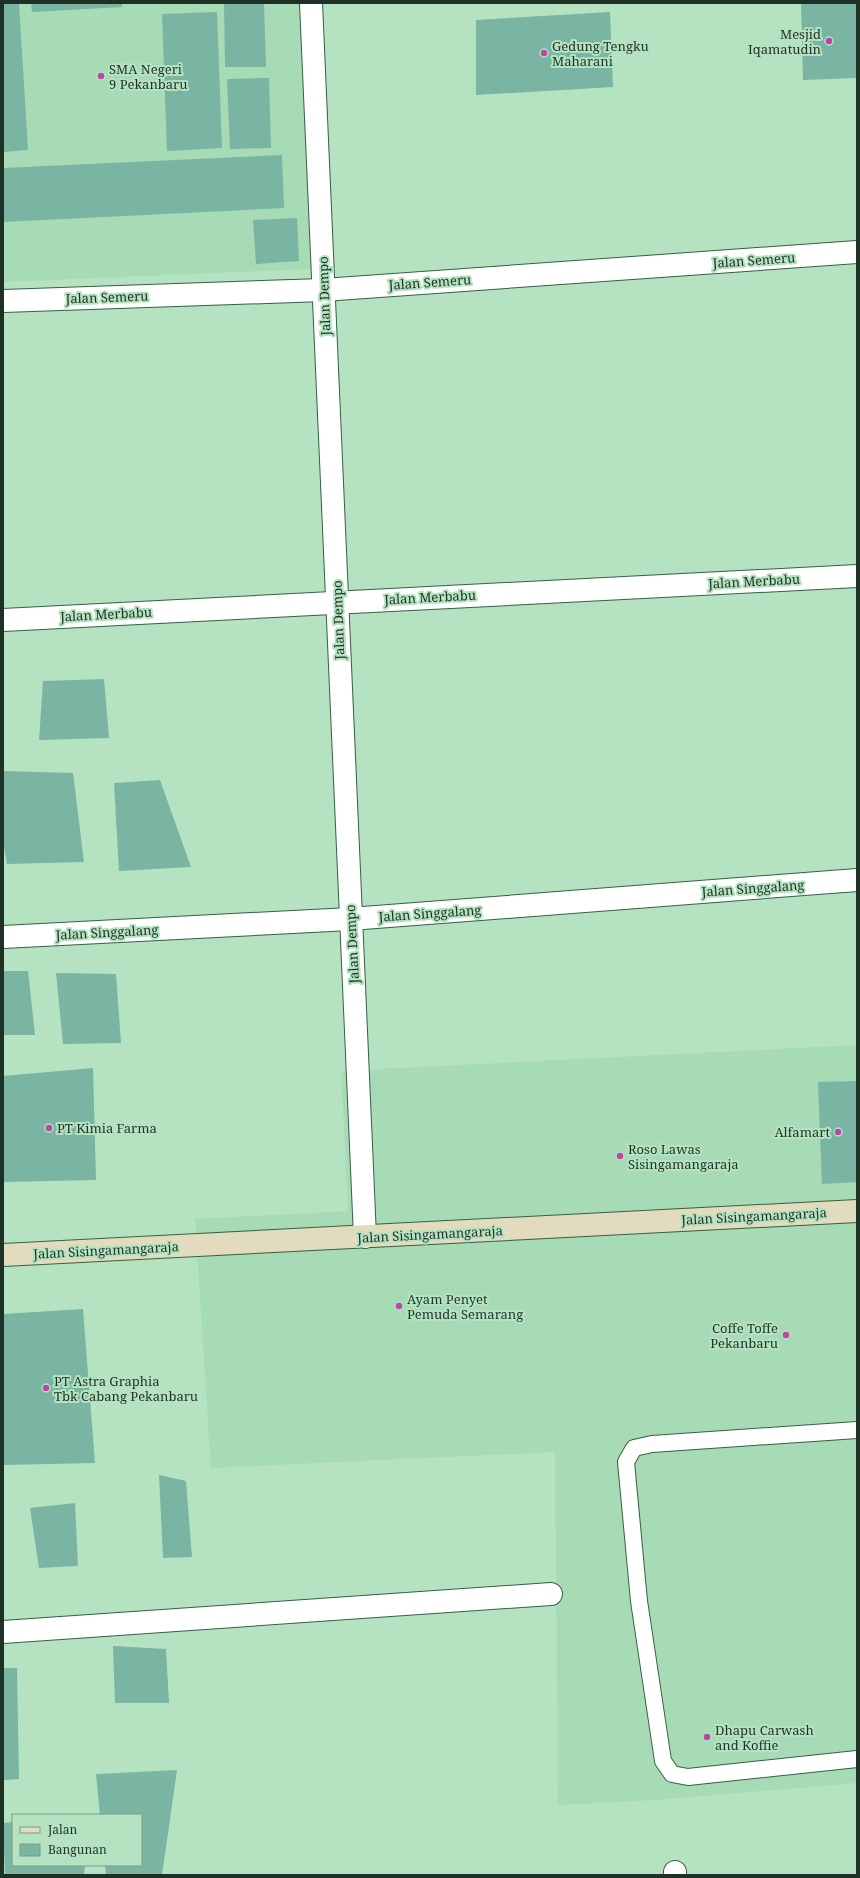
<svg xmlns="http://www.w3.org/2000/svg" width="860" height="1878" viewBox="0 0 860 1878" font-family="'Noto Serif',serif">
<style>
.built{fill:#a6dbb5}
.building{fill:#7ab4a2}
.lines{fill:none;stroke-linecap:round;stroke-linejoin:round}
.lane-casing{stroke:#365f43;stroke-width:18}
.street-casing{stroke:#365f43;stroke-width:24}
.secondary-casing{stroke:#365f43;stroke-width:24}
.lane{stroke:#fff;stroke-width:16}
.street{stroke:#fff;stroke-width:22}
.secondary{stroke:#e3dbbe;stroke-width:22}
.poi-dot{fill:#b648a7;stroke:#b5e3c2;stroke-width:1.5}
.labels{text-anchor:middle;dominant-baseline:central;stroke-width:4;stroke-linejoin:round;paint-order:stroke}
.poi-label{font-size:13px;fill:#1f3125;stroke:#b5e3c2;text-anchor:start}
.street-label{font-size:13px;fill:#1f3125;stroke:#b5e3c2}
</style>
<rect width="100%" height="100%" fill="#b5e3c2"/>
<g class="built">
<polygon points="3,3 300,3 311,269 3,282"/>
<polygon points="857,1045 857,1783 655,1800 558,1805 555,1452 211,1468 195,1219 348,1211 341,1071"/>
</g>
<g class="building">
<polygon points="3,3 19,3 28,150 3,152"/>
<polygon points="31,3 122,3 122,7 32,12"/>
<polygon points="224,3 264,3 266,67 225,67"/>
<polygon points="801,3 857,3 857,78 803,80"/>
<polygon points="217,12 222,148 167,151 162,14"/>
<polygon points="610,12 613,87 476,95 476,20"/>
<polygon points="269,78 271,148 230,149 227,79"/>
<polygon points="282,155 284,208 3,222 3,168"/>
<polygon points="297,218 299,261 256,264 253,220"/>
<polygon points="104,679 109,738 39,740 43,681"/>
<polygon points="3,771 73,773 84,862 7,864 3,841"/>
<polygon points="160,780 191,867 119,871 114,783"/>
<polygon points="3,971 28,971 35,1035 3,1035"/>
<polygon points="56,973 116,974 121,1043 63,1044"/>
<polygon points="93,1068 96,1180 3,1182 3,1076"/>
<polygon points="857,1081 857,1182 822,1184 818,1082"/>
<polygon points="83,1309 95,1463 3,1465 3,1314"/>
<polygon points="159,1475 186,1481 192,1557 163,1558"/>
<polygon points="75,1503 78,1566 39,1568 30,1508"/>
<polygon points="113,1646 166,1649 169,1703 115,1703"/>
<polygon points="3,1668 17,1668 19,1779 3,1780"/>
<polygon points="177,1770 162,1875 106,1875 105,1865 141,1865 141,1815 100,1815 96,1774"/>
<polygon points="13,1822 13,1865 85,1865 84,1875 5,1875 3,1823"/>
</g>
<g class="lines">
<defs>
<polyline id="lane" points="857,1430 652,1444 634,1448 626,1462 639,1601 663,1761 672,1774 688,1777 857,1759"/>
<g id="street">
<polyline points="311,3 365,1237"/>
<polyline points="3,301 323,290 857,252"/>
<polyline points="3,620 857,576"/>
<polyline points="3,937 350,919 857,880"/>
<polyline points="3,1632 551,1594"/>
<polyline points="675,1875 675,1872"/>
</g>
<polyline id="secondary" points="3,1255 857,1211"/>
</defs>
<use href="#lane" class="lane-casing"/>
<use href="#street" class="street-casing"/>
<use href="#secondary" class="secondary-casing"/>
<use href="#lane" class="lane"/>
<use href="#street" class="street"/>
<use href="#secondary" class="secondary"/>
</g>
<g class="poi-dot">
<circle cx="829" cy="41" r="4"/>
<circle cx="544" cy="53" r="4"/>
<circle cx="101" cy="76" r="4"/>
<circle cx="49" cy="1128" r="4"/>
<circle cx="838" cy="1132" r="4"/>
<circle cx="620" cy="1156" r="4"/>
<circle cx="399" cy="1306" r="4"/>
<circle cx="786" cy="1335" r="4"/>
<circle cx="46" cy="1388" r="4"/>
<circle cx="707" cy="1737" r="4"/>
</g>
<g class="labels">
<g class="poi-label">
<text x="821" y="34" text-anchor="end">Mesjid<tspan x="821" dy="15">Iqamatudin</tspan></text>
<text x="552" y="46">Gedung Tengku<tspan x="552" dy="15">Maharani</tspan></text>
<text x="109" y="69">SMA Negeri<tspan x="109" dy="15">9 Pekanbaru</tspan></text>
<text x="57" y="1128">PT Kimia Farma</text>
<text x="830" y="1132" text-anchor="end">Alfamart</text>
<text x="628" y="1149">Roso Lawas<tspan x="628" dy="15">Sisingamangaraja</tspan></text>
<text x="407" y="1299">Ayam Penyet<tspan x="407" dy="15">Pemuda Semarang</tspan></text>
<text x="778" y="1328" text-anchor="end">Coffe Toffe<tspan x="778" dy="15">Pekanbaru</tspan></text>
<text x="54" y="1381">PT Astra Graphia<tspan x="54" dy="15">Tbk Cabang Pekanbaru</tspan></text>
<text x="715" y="1730">Dhapu Carwash<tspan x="715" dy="15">and Koffie</tspan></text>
</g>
<g class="street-label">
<text transform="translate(754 260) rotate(-4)">Jalan Semeru</text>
<text transform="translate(430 282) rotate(-4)">Jalan Semeru</text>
<text transform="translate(324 296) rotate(-92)">Jalan Dempo</text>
<text transform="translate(107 297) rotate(-2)">Jalan Semeru</text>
<text transform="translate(754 581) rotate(-3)">Jalan Merbabu</text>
<text transform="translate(430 597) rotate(-3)">Jalan Merbabu</text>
<text transform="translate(106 614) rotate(-3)">Jalan Merbabu</text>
<text transform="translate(338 620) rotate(-92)">Jalan Dempo</text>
<text transform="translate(753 888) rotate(-4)">Jalan Singgalang</text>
<text transform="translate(430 913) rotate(-4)">Jalan Singgalang</text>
<text transform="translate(107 932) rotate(-3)">Jalan Singgalang</text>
<text transform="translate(352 944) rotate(-93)">Jalan Dempo</text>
<text transform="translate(754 1216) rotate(-3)">Jalan Sisingamangaraja</text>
<text transform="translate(430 1234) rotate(-3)">Jalan Sisingamangaraja</text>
<text transform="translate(106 1250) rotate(-3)">Jalan Sisingamangaraja</text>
</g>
</g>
<rect width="860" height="1878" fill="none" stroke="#1f3125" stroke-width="8"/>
<rect x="12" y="1814" width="130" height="52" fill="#b5e3c2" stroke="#799c83"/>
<rect x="20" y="1827" width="20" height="6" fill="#e3dbbe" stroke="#799c83"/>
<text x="48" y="1834" font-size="12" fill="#1f3125">Jalan</text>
<rect x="20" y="1844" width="20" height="12" fill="#7ab4a2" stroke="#799c83"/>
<text x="48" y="1854" font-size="12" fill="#1f3125">Bangunan</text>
</svg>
